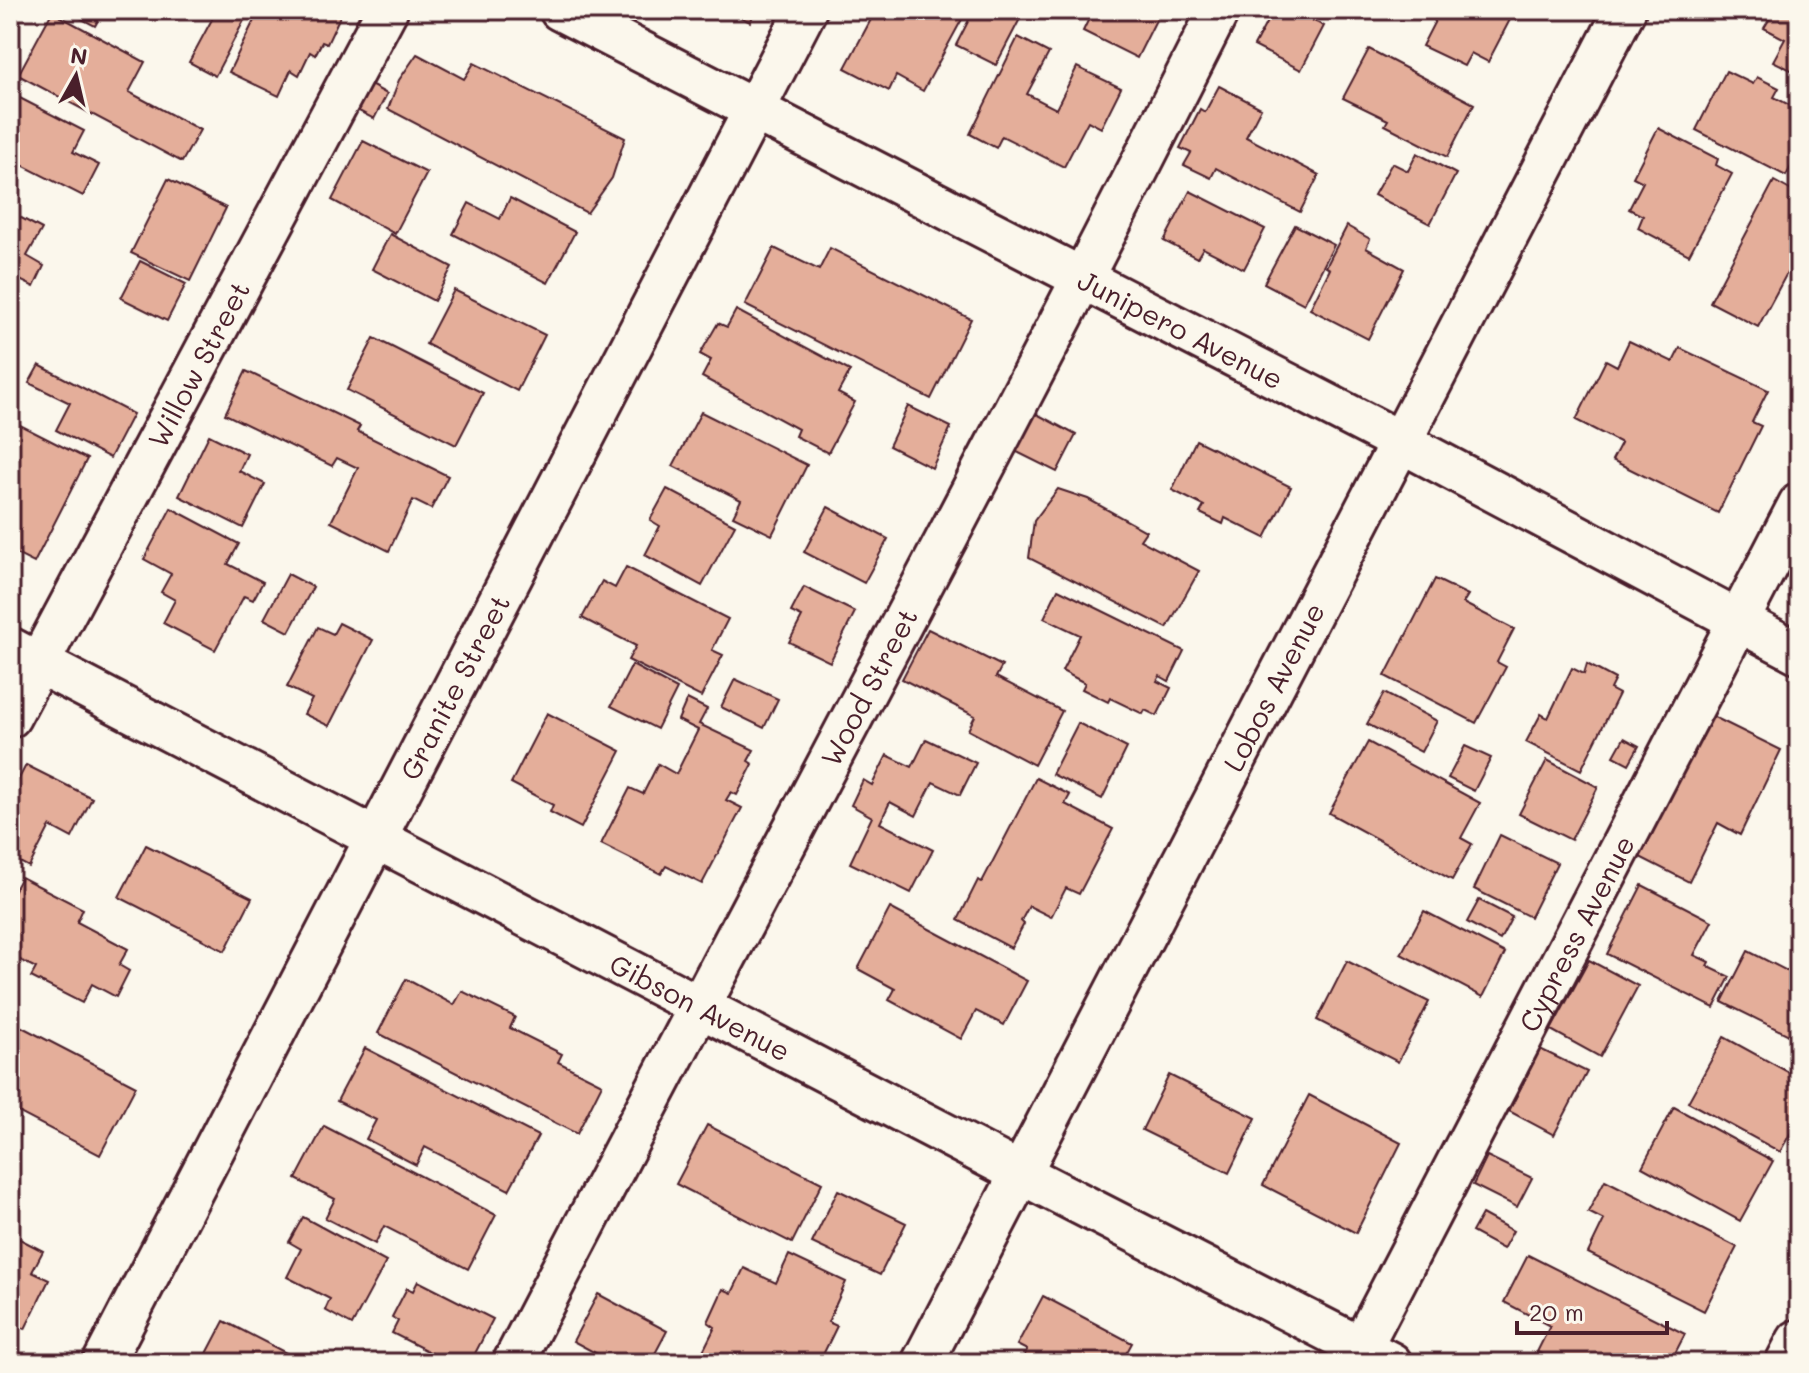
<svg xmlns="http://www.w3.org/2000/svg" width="1809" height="1373" viewBox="0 0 1809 1373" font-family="Mali,sans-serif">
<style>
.building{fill:#e4ae9a;stroke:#4a1f2b;stroke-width:2}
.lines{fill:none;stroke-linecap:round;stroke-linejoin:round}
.minor-casing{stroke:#4a1f2b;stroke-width:46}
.tertiary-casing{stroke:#4a1f2b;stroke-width:50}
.minor{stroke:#fbf7ec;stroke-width:40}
.tertiary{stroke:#fbf7ec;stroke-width:44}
.labels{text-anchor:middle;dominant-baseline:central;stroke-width:6;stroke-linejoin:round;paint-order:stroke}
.street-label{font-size:28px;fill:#4a1f2b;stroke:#fbf7ec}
</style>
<rect width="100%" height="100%" fill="#fbf7ec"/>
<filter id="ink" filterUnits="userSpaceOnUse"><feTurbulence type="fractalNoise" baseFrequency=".0125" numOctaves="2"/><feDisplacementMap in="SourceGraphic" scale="16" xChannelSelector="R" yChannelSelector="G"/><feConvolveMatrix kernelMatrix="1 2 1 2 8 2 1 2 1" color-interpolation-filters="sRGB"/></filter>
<g filter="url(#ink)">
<g class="building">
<polygon points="65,10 104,10 95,26"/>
<polygon points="217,10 249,11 215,76 189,62"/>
<polygon points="259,10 343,10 327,44 322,42 315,55 310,52 299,75 291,70 279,96 229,72"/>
<polygon points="726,10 756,10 750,22"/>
<polygon points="876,10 967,10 923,91 896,76 889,91 845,68"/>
<polygon points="974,10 1018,10 1023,13 996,65 956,45"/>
<polygon points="1093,10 1161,10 1137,58 1083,31"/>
<polygon points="1273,10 1293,10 1324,26 1301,70 1254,46"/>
<polygon points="1419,10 1515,10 1488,62 1471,53 1464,66 1422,46 1436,19"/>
<polygon points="1762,10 1799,10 1799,74 1773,61 1785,39 1764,28 1772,15"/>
<polygon points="52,12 145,62 129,92 200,130 182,162 18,75"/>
<polygon points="1018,37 1049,53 1027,94 1056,109 1077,67 1121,88 1101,128 1088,121 1064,167 1002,136 996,148 970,134"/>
<polygon points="1369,49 1474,104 1447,157 1385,125 1388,120 1343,98"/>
<polygon points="417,54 464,79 474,63 625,138 612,178 587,213 388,109 399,80"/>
<polygon points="1726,71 1753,84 1757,77 1779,88 1774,97 1799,110 1799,152 1786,176 1696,130"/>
<polygon points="365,82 387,94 374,119 353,108"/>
<polygon points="1219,86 1261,108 1246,137 1319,175 1300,212 1216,168 1211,178 1184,165 1191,153 1180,148 1200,109 1205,112"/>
<polygon points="10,93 84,131 73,152 99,165 83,196 10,159"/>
<polygon points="1658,128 1718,159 1716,165 1732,174 1689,255 1638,228 1643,216 1629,209 1643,182 1633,177"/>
<polygon points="363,141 427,173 395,234 332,200"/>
<polygon points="1417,153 1456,174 1430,224 1374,195 1392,163 1408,171"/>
<polygon points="168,179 226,208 190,281 131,253"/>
<polygon points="1774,181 1799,195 1799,279 1787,273 1758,327 1710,302"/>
<polygon points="1190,191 1265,229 1244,269 1203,248 1197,258 1164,241"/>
<polygon points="510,198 575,232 548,283 453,234 469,203 500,219"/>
<polygon points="10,212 42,229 27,256 44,266 34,287 16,278 12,287 10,286"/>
<polygon points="1295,225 1334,245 1304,304 1264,283"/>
<polygon points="1347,226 1370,239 1366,248 1404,269 1368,339 1310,309 1330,269 1326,267"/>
<polygon points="390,234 452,267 434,301 372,269"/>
<polygon points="774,248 819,270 830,248 971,319 931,399 745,305"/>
<polygon points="140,261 186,284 167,321 121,298"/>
<polygon points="454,290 545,335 517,391 426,344"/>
<polygon points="736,310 850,371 838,393 855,402 828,453 795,436 798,429 702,377 711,360 700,354 718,323 727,327"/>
<polygon points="374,338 483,393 456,445 347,390"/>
<polygon points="1629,341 1673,362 1680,348 1768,390 1752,422 1761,426 1718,513 1612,460 1621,443 1576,420 1606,360 1617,366"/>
<polygon points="39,365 133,414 110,458 56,430 70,403 29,383"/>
<polygon points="246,371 360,426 357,431 448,476 431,509 413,500 389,551 331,522 358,468 337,458 332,466 225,414"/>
<polygon points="908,406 951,427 932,468 889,446"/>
<polygon points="701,412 807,465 772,535 733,516 741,500 673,466"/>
<polygon points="1035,413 1076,435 1057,472 1015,451"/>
<polygon points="10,420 87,459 34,563 10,551"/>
<polygon points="209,435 247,454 239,471 265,484 243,528 179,496"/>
<polygon points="1196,440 1291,487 1265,538 1225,518 1223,524 1200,513 1204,506 1172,490"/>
<polygon points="667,489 735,525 702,586 645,555 660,526 650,520"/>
<polygon points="1058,489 1088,499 1146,531 1140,540 1199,571 1167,628 1029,558 1034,521"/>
<polygon points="828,507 888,539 864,583 804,552"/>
<polygon points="171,508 239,544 228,564 263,582 253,600 244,596 215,650 163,623 175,600 161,592 171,574 144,559"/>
<polygon points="626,567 728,619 712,650 723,655 701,697 628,660 636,646 582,618 602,581 615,588"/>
<polygon points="288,574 313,587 289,632 264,619"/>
<polygon points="1435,579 1468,595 1463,603 1514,629 1497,662 1506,667 1476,723 1385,676"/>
<polygon points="804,587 855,612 830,662 789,642 802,617 791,612"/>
<polygon points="1058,589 1184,651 1169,681 1160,676 1157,681 1171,688 1157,716 1145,710 1143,714 1110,698 1108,702 1082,689 1085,683 1062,671 1080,635 1044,618"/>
<polygon points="339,623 373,640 329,726 304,714 312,699 287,687 318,627 333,634"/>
<polygon points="928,629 1002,666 996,677 1062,711 1034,765 968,730 975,716 902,679"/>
<polygon points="1587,664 1615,679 1610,689 1619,694 1581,770 1526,742 1541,714 1548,718 1572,668 1584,674"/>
<polygon points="632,665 677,689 657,729 611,706"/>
<polygon points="735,679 778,699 764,728 721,707"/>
<polygon points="1384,693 1437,721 1421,752 1367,724"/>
<polygon points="687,699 707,709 699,724 754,750 748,761 753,764 737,795 731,792 726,800 742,808 702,884 666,866 661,874 601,844 630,788 643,794 658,764 676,774 698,730 678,720"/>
<polygon points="547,713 621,751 581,828 550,812 553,805 511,783"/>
<polygon points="1708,714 1781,750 1740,835 1718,823 1689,882 1638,856"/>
<polygon points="1078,723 1127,748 1102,799 1052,774"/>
<polygon points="1624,738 1639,746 1629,764 1614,756"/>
<polygon points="926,739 976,763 960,795 933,782 916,816 890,802 880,823 933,850 911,893 850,863 872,817 851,805 863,780 872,785 887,755 912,767"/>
<polygon points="1368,742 1480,803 1461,838 1472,844 1452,880 1329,813"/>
<polygon points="1465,746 1491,758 1474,791 1448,778"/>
<polygon points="1547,760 1598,787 1571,840 1519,814"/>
<polygon points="26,765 92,798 72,838 50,826 29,867 10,857 10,796"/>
<polygon points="1036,778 1070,795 1065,804 1113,829 1079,894 1066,888 1051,917 1029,906 1021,921 1024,924 1011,948 958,920 978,880 982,882"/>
<polygon points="1500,835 1557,863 1530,917 1474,889"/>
<polygon points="146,845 252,898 225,951 119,897"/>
<polygon points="21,877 83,909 77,922 128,949 119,965 129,971 116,997 92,984 82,1003 31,977 36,968 10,955 10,897"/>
<polygon points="1642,885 1712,921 1694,955 1709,962 1707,966 1730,977 1714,1008 1607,954"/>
<polygon points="1479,900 1512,917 1500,940 1467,922"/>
<polygon points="890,908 1027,981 1004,1025 976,1011 961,1039 889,1000 895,989 858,969"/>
<polygon points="1424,911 1505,953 1483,997 1401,954"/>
<polygon points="1748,951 1799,977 1799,1040 1722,1002"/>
<polygon points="1589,960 1638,986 1600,1057 1551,1030"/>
<polygon points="1347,961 1429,1002 1398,1062 1317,1020"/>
<polygon points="406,979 454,1005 462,991 515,1017 510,1028 562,1054 558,1062 602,1084 577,1134 378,1033"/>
<polygon points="18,1025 136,1086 100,1155 10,1108 10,1039"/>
<polygon points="1724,1037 1799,1078 1799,1118 1780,1152 1688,1102"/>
<polygon points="365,1048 538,1136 509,1190 425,1147 416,1165 366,1139 376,1120 337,1101"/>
<polygon points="1540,1049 1587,1072 1554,1135 1509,1111"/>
<polygon points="1169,1075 1256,1118 1229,1173 1142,1130"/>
<polygon points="1309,1095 1401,1143 1356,1233 1263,1185"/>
<polygon points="1674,1107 1773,1161 1740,1221 1642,1167"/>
<polygon points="707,1125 822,1183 792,1243 676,1184"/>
<polygon points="324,1126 496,1215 468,1269 384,1226 375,1244 325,1218 335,1199 296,1179"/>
<polygon points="1487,1156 1532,1178 1517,1207 1473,1185"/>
<polygon points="1605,1180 1737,1247 1704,1311 1588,1253 1604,1220 1588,1212"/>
<polygon points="838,1190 906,1223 880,1275 812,1243"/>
<polygon points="1482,1214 1513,1231 1503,1249 1472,1232"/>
<polygon points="303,1217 386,1262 352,1325 325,1310 330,1299 287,1277 301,1249 289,1242"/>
<polygon points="10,1234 43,1251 32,1272 49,1280 25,1329 10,1321"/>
<polygon points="789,1255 846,1282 828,1322 837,1326 819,1363 697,1363 715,1327 708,1322 723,1289 732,1293 744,1268 776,1283"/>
<polygon points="1528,1255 1685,1334 1670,1363 1560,1363 1537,1352 1550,1326 1504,1302"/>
<polygon points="418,1281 493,1319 470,1363 451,1363 392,1333 398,1321 392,1317 407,1288 413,1291"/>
<polygon points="598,1294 667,1331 650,1363 614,1363 573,1341"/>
<polygon points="1043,1296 1132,1343 1121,1363 1021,1363 1027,1350 1017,1345"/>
<polygon points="224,1321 292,1356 288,1363 202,1363"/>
</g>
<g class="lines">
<defs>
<g id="minor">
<path id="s1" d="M560 10 1401 442 1799 653"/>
<path id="s2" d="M10 648 1020 1173 1391 1363"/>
<path id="s3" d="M10 717 387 10"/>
<path id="s4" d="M103 1363 806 10"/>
<path id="s5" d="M513 1363C747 911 991 464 1219 10"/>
<path id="s6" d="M922 1363 1625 10"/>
<path id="s7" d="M1353 1363 1799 504"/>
</g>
<polyline id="tertiary" points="1788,1363 1799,1342"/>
</defs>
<use href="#minor" class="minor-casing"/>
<use href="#tertiary" class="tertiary-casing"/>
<use href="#minor" class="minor"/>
<use href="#tertiary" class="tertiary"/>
</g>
</g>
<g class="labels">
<g class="street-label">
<text stroke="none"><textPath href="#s1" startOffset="698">Junipero Avenue</textPath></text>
<text stroke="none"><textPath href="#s3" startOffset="400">Willow Street</textPath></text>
<text stroke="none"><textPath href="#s4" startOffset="762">Granite Street</textPath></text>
<text stroke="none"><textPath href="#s6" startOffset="762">Lobos Avenue</textPath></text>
<text stroke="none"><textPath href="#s5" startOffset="764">Wood Street</textPath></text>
<text stroke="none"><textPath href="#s7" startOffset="484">Cypress Avenue</textPath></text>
<text stroke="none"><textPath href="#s2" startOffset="778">Gibson Avenue</textPath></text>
</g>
</g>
<rect width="1809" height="1373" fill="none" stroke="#fbf7ec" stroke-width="40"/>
<rect x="20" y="20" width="1769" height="1333" fill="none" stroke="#4a1f2b" stroke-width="3" filter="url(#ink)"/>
<g transform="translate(76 76) rotate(8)" stroke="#fbf7ec" stroke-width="6" paint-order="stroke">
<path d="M0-6L14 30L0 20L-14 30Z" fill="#4a1f2b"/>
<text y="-12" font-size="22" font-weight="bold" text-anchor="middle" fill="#4a1f2b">N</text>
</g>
<path d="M1517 1321v12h150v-12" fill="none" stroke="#4a1f2b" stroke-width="4"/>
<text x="1529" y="1321" font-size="24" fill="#4a1f2b" stroke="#fbf7ec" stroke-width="6" paint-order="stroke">20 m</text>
</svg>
